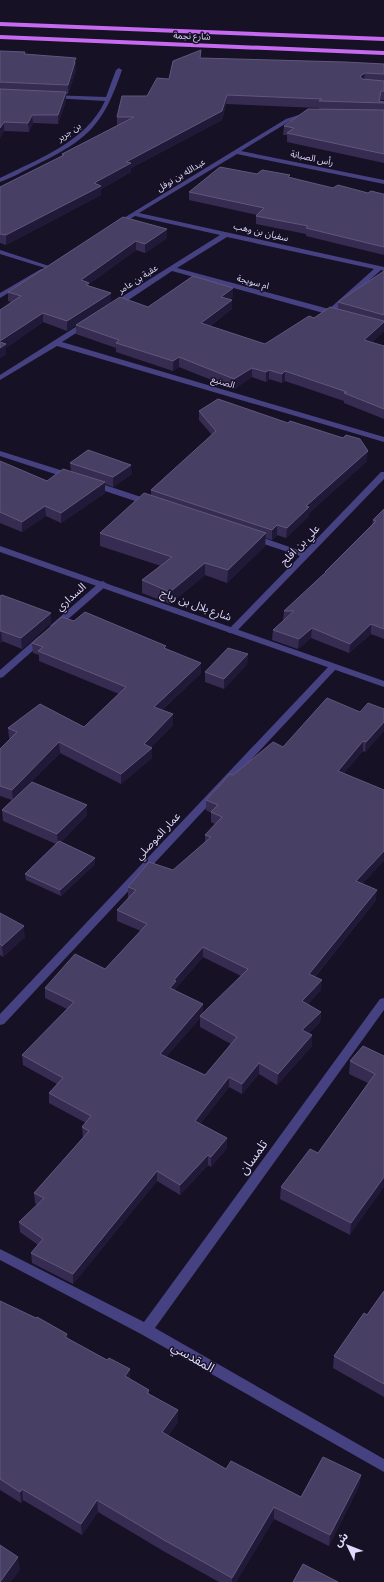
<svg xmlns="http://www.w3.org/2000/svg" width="384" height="1582" viewBox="0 0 384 1582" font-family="Roboto,'Noto Sans Arabic',sans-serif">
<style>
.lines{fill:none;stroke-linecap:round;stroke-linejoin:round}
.minor{fill:#464180;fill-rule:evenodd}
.tertiary{fill:#464180;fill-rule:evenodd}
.primary{fill:#c66af2;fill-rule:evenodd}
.wall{fill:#362c52;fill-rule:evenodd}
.shaded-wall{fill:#211938}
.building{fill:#483f64;stroke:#60577c;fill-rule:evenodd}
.labels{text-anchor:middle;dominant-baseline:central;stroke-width:3;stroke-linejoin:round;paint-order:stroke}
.far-street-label{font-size:9px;fill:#dfd9fc;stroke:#161125}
.street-label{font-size:11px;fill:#dfd9fc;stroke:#161125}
.near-street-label{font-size:13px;fill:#dfd9fc;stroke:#161125}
</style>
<rect width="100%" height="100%" fill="#161125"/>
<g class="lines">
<g class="minor">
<path d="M119 68 122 70C103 125 89 139 36 165 25 170 12 178 0 182V178C38 159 86 142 105 101L52 98 50 97V95L106 97 116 70Z"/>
<path d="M311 111 314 113 313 114 290 121 241 151 384 180V184L237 154 139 213 384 267V271L381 270 335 311 341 312V316L327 314 172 271 118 307H112V303L220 235 135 216 118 226H114V224L286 119ZM227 237 374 269 329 309 177 268Z"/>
<polygon points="0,250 49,266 50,267 45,268 0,254"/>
<polygon points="41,269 43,270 43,272 0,298 0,293"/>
<polygon points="85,321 91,321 92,323 62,342 384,437 384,442 57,346 0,380 0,375"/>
<polygon points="0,451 73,474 74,476 73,478 67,478 0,456"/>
<polygon points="381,472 384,472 384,479 235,633 229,633 227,631 229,629 300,556 249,539 248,537 249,535 255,535 304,552"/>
<polygon points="90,482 96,482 153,501 154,503 153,505 147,505 90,486"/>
<polygon points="103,581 107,584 106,586 58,628 52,628 50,626 52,624 100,582"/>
<polygon points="42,635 47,638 45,640 3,677 0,678 0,670 39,636"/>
<polygon points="333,664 336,665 338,667 336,669 4,1024 0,1025 0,1014 330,665"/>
<polygon points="384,998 384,1010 155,1328 384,1459 384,1472 141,1334 0,1260 0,1249 144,1322 380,999"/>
</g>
<polygon class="tertiary" points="0,546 384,681 384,687 0,552"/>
<g class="primary">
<polygon points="0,22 384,37 384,41 0,26"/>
<polygon points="0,35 384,51 384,55 0,39"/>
</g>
</g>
<g class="wall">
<polygon points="0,51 25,54 76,66 76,70 68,94 66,94 66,101 58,124 33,123 29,132 4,131 0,138"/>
<polygon points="201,58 384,64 384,100 380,100 380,101 384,102 384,163 287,142 287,135 283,135 284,126 319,109 319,108 226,104 222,120 131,168 131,172 101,189 101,195 6,245 0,243 0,187 62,156 62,154 118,125 117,125 117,117 147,96 169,79"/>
<polygon points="257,174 290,178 333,188 368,193 383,194 384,194 384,255 306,236 306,234 256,224 256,216 257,215 189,200 189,192"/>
<polygon points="123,217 167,238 145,253 136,250 89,284 89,286 111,293 111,303 148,307 233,297 230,299 232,300 232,309 210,326 265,344 314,318 338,309 338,302 384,271 384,331 372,342 384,346 384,419 344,403 344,401 285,381 282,383 269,379 266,382 252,377 234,389 179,367 173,371 116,352 116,348 76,334 76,325 67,331 43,322 6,348 6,354 0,358 0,310 11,302 8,301 8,292"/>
<polygon points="199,411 367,461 309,513 309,516 286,538 277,535 272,540 265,538 265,546 227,583 205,575 170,604 142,593 142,580 161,566 100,546 100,533 151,496 151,490 212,435 199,420"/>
<polygon points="0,461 47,481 71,471 70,463 132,474 113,487 105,484 105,493 61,523 46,516 22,532 0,523"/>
<polygon points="384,509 384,639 371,634 349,653 311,638 298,649 272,640 273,630 283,621 284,611 325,573 325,572 372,525 373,520"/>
<polygon points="0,596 51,613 51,623 22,649 2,641 0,643"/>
<polygon points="74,621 166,649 201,673 162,710 173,714 173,725 151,747 152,748 152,758 121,784 60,753 23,790 87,805 87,815 61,842 95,858 95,864 61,896 26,880 25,874 56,844 3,821 2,810 12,800 0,796 0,749 10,739 9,738 8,728 84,727 119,694 39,661 39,655 33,653 32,643"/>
<polygon points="248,654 247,664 224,689 205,682 205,672"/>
<path d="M384 709V731L365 752 363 751 343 774 363 883 376 900 315 977 321 990 308 1004 321 1012 320 1022 309 1033 312 1035V1046L277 1085 259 1074 242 1094 229 1087 200 1124 227 1148 211 1167 208 1165 180 1195 157 1181 73 1284 32 1263 31 1253 38 1245 20 1232 19 1222 37 1205 35 1203 34 1193 83 1138 82 1127 86 1123 49 1103V1093L57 1084 23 1065 22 1055 67 1009 45 998V988L105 969 141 931 117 921V910L129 898H128V887L173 870 205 842V835L215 824 211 822V813L206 810V800L233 775 283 747 360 712ZM203 957 241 976 203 1013V1004L176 991V988ZM200 1018V1027L231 1044 205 1075 166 1057Z"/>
<polygon points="0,913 25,937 3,957 0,955"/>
<polygon points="384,1056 350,1235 280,1199 281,1187 318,1153 368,1083 349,1074 350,1061"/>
<polygon points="384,1291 384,1397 333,1368 334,1356 367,1315"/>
<polygon points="0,1301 67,1334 68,1339 107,1360 130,1369 130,1379 149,1390 149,1394 178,1410 178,1422 168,1436 226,1469 301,1497 361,1475 359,1486 329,1546 274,1519 236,1582 219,1582 165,1552 98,1512 82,1535 23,1500 21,1503 0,1490"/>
</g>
<g class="shaded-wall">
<polygon points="76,58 76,70 68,94 68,85 74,62"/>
<polygon points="365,73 364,82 360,76"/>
<polygon points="66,92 66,101 58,124 58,115"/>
<polygon points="227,95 226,104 222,120 131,168 131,172 101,189 101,195 6,245 6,235 126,162"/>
<polygon points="32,115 33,123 29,132 28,123"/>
<polygon points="4,122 4,131 0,138 0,128"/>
<polygon points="167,229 167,238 145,253 145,244"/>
<polygon points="136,241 136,250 89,284 90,292 81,280"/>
<polygon points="233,288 233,297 221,306 221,297"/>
<polygon points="111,293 111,303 67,331 67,321"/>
<polygon points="232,300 232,309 201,332 201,323"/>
<polygon points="43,313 43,322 6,348 6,354 0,358 0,341"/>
<polygon points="384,322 384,331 364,349 364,340"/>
<polygon points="179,357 179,367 173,371 173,361"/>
<polygon points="252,368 252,377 234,389 234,379"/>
<polygon points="269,370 269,379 266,382 266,372"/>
<polygon points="285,371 285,381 282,383 282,374"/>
<polygon points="368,451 367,461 309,513 309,516 286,538 287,528 306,506"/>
<polygon points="131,465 132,474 113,487 113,477"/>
<polygon points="105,482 105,493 61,523 61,513"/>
<polygon points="45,506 46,516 22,532 22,522"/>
<polygon points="277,525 277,535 272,540 272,530"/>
<polygon points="266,533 265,546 227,583 228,570"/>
<polygon points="205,563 205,575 170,604 170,592"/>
<polygon points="51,613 51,623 22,649 21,638"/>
<polygon points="371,624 371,634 349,653 350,644"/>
<polygon points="312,628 311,638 298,649 299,639"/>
<polygon points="0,631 1,631 2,641 0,643"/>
<polygon points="248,654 247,664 224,689 224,679"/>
<polygon points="201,663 201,673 154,717 154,707"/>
<polygon points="173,714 173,725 146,753 152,748 152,758 121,784 121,774 144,744"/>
<polygon points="384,722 384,731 365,752 366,742"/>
<polygon points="363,741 363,751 337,781 338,771"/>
<polygon points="59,742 60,753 13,801 12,790"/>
<polygon points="87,805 87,815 58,845 57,834"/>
<polygon points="384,851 384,861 356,891 356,881"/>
<polygon points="95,858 95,864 61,896 60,890"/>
<polygon points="377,890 376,900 309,984 309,974"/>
<polygon points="24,926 25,937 3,957 2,946"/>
<polygon points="203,947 203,957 176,988 176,991 170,988 174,980"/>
<polygon points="322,980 321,990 301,1011 302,1001"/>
<polygon points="203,1004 203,1014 200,1016 200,1018 160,1064 160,1054"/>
<polygon points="321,1012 320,1022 302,1040 302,1030"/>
<polygon points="312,1035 312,1046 277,1085 278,1074"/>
<polygon points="259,1063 259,1074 242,1094 242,1084"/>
<polygon points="229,1077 229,1087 195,1131 195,1121"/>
<polygon points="227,1138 227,1148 211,1167 211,1157"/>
<polygon points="208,1155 208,1165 180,1195 180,1185"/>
<polygon points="157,1171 157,1181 73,1284 73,1274"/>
<polygon points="384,1177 384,1187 350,1235 351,1223"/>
<polygon points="67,1334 68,1346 65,1337"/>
<polygon points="130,1369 130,1381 125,1376"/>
<polygon points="178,1410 178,1422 163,1444 162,1432"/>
<polygon points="361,1475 359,1486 329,1546 330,1535"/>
<polygon points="22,1489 23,1500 21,1503 20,1492"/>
<polygon points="97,1500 98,1512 82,1535 81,1524"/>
<polygon points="274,1507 274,1519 236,1582 232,1582 232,1578"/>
<polygon points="18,1557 20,1570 11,1582 0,1582"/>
</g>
<g class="building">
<polygon points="201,50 200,58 345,62 384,64 384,74 365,73 360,76 362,79 384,81 384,91 381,91 379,101 384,102 384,103 319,101 322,99 227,95 222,111 126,162 131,163 94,183 101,186 6,235 0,234 0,187 64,155 62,154 134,117 117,117 122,96 147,96 157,78 169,79 173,61"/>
<polygon points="0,51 25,52 24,54 76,58 74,62 75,62 68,85 0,82"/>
<polygon points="0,89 66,92 58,115 32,115 28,123 4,122 0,128"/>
<polygon points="308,109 384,110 384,154 287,133 294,128 284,126"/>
<polygon points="220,167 257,174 262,170 290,175 288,177 333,188 338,185 368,193 371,191 383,194 384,194 384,247 306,228 308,226 256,216 264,208 189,192"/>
<polygon points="123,217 167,229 145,244 136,241 81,280 89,283 86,285 111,293 67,321 43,313 0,341 0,310 21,296 8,292"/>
<polygon points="384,271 384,315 338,302"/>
<polygon points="193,276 233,288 221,297 232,300 201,323 265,344 309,316 314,318 330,307 384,321 384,322 364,340 384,346 384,409 344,393 347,392 285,371 282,374 269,370 266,372 252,368 234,379 179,357 173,361 116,343 119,340 76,325 120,297 148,307"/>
<polygon points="0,342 6,344 0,348"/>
<polygon points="218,399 288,423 290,421 343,438 346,435 360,439 368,451 306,506 309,507 287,528 277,525 272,530 151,490 216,431 199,411"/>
<polygon points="88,450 131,465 113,477 70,463"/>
<polygon points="0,461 47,481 63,469 105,482 61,513 45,506 22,522 0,512"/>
<polygon points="144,493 266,533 228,570 205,563 170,592 142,580 172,557 100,533"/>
<polygon points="384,509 384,629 371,624 350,644 312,628 299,639 273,630 294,611 284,611 326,572 325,572 376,521 373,520"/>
<polygon points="2,595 51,613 21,638 1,631 0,631 0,596"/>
<polygon points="85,612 166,646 164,648 201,663 154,707 173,714 144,744 152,748 121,774 59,742 12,790 0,786 0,749 17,732 8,728 40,704 84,727 126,687 38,651 43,647 32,643 62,617 74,621"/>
<polygon points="228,648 248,654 224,679 205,672"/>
<path d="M327 698 360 712 368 703 384 709V722L366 742 363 741 338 771 384 790V851L356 881 377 890 309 974 322 980 302 1001 321 1012 302 1030 312 1035 278 1074 259 1063 242 1084 229 1077 195 1121 227 1138 211 1157 208 1155 180 1185 157 1171 73 1274 31 1253 43 1239 19 1222 44 1198 34 1193 89 1131 82 1127 91 1116 49 1093 63 1078 22 1055 74 1002 45 988 75 954 105 969 147 924 117 910 136 890 128 887 149 862 173 870 211 837 205 835 222 817 211 812 218 805 206 800 230 774 233 775 273 742 283 747ZM203 947 248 969 200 1016 237 1037 205 1075 160 1054 203 1004 170 988 176 981 174 980Z"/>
<polygon points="32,782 87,805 57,834 2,810"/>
<polygon points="59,841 95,858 60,890 25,874"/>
<polygon points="0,913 24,926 2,946 0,944"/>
<polygon points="363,1046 384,1056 384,1177 351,1223 281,1187 310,1149 318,1153 375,1074 350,1061"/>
<polygon points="384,1291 384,1384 334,1356 364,1313 367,1315"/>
<polygon points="0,1301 36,1318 37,1317 67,1334 65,1337 107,1360 109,1358 130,1369 125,1376 149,1390 147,1393 178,1410 162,1432 226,1469 231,1461 301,1497 323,1457 361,1475 330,1535 274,1507 232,1578 164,1540 97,1500 81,1524 22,1489 20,1492 0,1479"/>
<polygon points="0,1545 18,1557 0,1582"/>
<polygon points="303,1564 338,1582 293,1582"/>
</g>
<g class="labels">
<g class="far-street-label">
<text transform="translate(192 36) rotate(2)">شارع نجمة</text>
<text transform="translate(69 132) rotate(-34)">بن جرير</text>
<text transform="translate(312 158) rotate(12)">رأس الصبانة</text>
<text transform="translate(181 175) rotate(-31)">عبدالله بن نوفل</text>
<text transform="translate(261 232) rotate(13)">سفيان بن وهب</text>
<text transform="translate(138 279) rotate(-33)">عقبة بن عامر</text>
<text transform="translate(253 282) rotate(15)">ام سويجة</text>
<text transform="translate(223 382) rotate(16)">الصنيع</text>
</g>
<g class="street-label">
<text transform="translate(300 545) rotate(-46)">علي بن افلح</text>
<text transform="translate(71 597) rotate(-42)">السداري</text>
<text transform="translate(196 605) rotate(20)">شارع بلال بن رباح</text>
<text transform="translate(158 836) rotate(-47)">عمار الموصلي</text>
</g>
<g class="near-street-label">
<text transform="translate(253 1157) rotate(-54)">تلمسان</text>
<text transform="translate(193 1357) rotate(30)">المقدسي</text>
</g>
</g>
<g transform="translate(348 1546) rotate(313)" stroke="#161125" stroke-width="3" paint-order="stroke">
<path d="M0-3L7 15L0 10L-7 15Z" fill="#dfd9fc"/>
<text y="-6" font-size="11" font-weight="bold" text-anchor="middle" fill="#dfd9fc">ش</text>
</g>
</svg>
